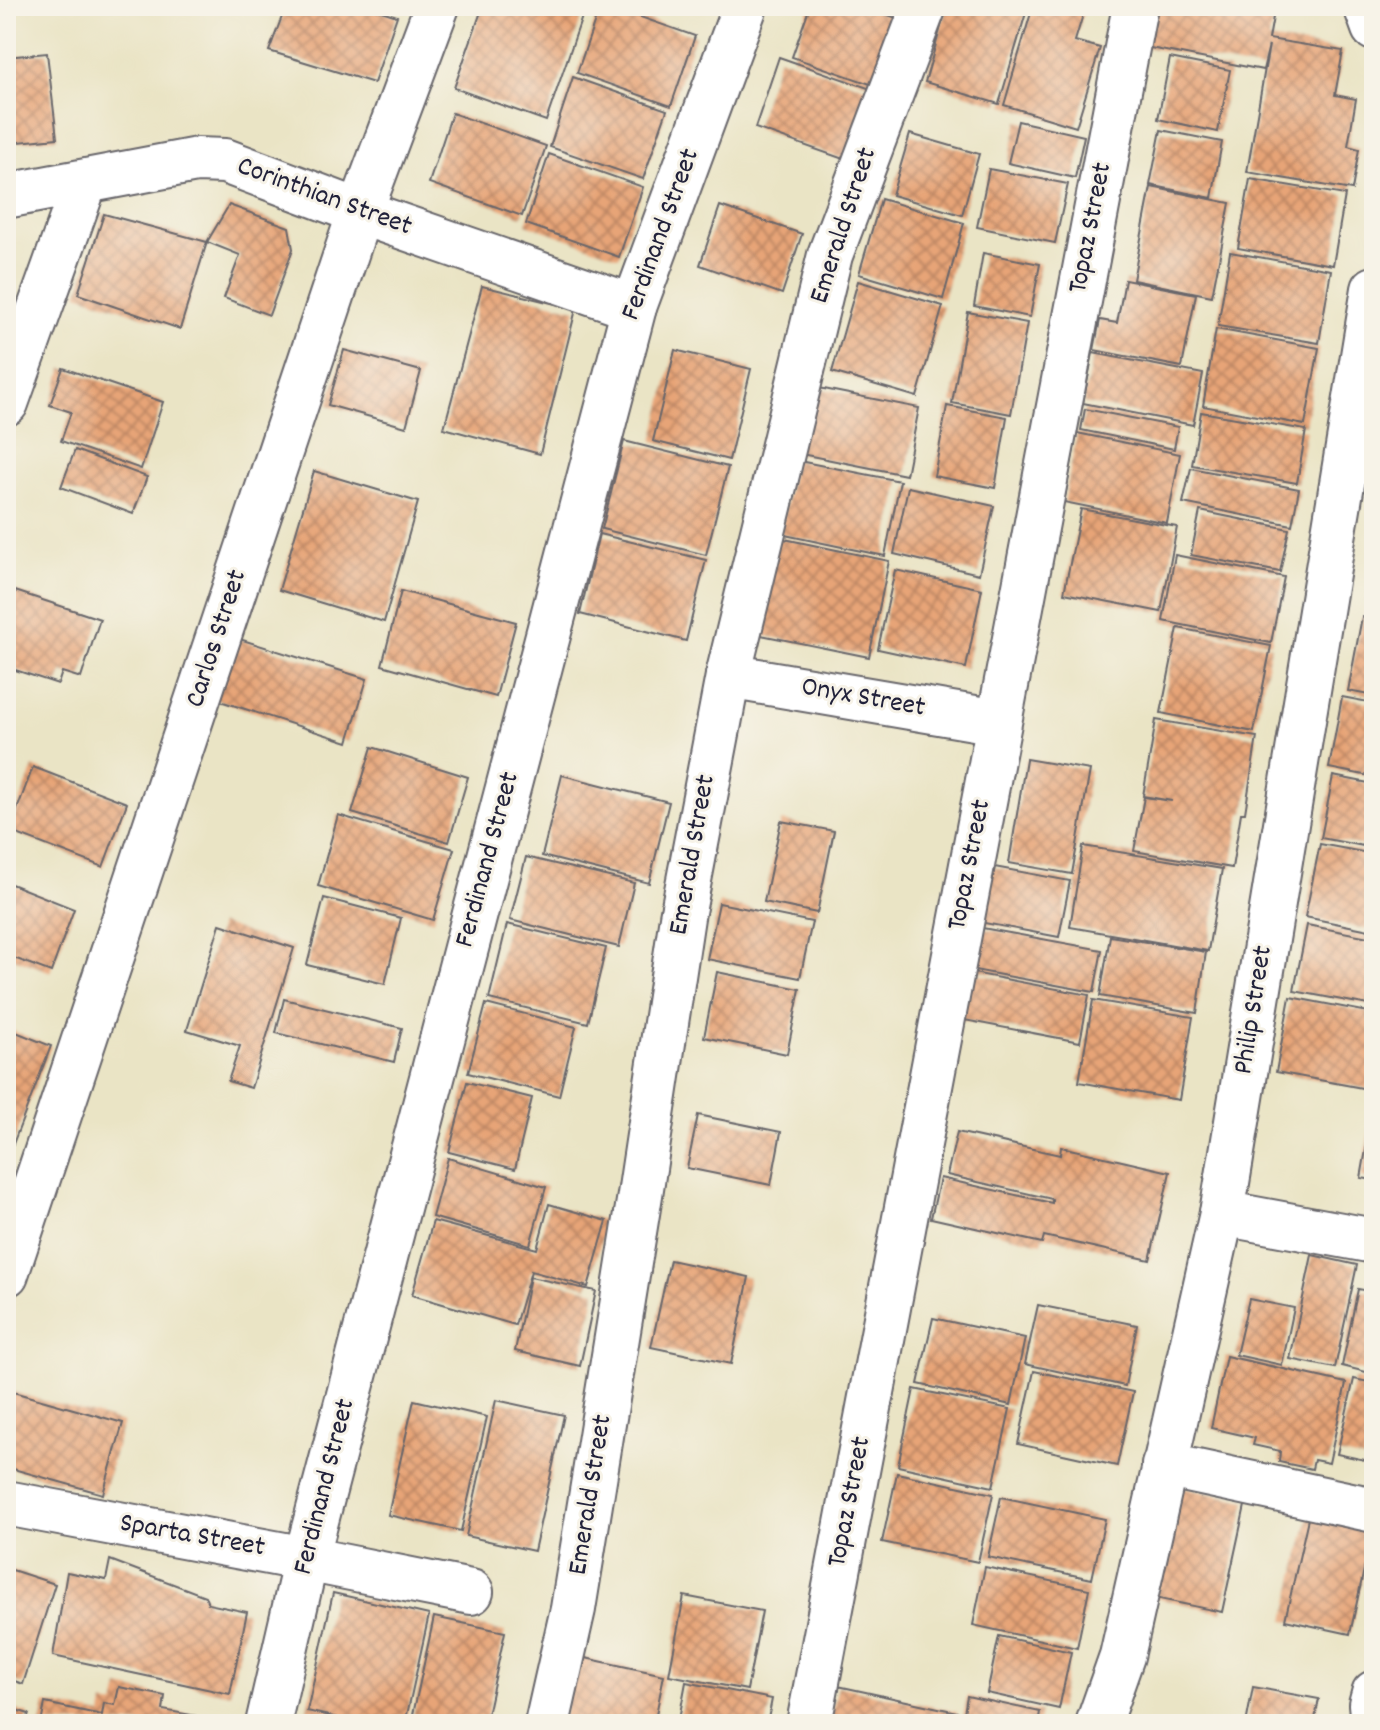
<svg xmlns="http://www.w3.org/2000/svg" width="1380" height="1730" viewBox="0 0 1380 1730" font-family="Dekko,sans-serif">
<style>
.building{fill:url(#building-cross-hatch)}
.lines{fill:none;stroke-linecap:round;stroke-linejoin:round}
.minor-casing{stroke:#68666b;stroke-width:48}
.minor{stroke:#fff;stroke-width:44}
.labels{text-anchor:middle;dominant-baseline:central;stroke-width:6;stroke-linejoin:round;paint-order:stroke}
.street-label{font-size:28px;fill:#22223b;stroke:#f7f3e8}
</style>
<defs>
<pattern id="building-cross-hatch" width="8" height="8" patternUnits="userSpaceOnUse" patternTransform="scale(2)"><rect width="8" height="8" fill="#e7a477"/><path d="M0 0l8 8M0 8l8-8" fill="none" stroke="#bb8563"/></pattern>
</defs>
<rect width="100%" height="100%" fill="#f7f3e8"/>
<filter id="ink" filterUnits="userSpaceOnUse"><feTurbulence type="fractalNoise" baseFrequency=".0125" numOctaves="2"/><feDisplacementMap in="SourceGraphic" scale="16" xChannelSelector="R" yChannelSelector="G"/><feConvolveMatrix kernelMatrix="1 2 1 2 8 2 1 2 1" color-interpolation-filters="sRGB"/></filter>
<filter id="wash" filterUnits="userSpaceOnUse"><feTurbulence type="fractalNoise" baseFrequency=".006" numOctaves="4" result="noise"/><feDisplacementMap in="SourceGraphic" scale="32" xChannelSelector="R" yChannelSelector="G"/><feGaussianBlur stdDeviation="1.8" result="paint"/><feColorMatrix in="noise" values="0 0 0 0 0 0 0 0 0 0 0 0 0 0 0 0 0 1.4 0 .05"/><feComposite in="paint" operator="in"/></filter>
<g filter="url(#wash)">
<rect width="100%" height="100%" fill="#eae4c5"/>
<g id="blocks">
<g class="building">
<polygon points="286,6 366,6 397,16 374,83 269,51"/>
<polygon points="483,6 585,8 546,121 454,88"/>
<polygon points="600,6 609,6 695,36 671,106 577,73"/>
<polygon points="810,6 864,6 899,19 876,86 792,57"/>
<polygon points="947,6 1028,6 999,104 925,82"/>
<polygon points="1033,6 1085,8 1075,41 1100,48 1076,127 1004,105"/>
<polygon points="1153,6 1275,6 1269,39 1343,51 1335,95 1356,99 1348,146 1359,149 1352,190 1247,172 1269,45 1263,70 1145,47"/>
<polygon points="47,53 57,138 9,143 6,117 6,57"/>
<polygon points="779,57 874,90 849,161 755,128"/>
<polygon points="1170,58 1230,70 1218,132 1158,119"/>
<polygon points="573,77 667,110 643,179 550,147"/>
<polygon points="452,113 546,146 522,216 429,183"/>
<polygon points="1018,121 1084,136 1075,178 1008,163"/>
<polygon points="1161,130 1222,142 1212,198 1150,185"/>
<polygon points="910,134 979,154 962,215 892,195"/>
<polygon points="549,154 643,187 619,257 526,224"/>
<polygon points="989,169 1068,184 1055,243 977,227"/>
<polygon points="1250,179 1345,195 1333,265 1238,248"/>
<polygon points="1151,187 1230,203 1212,296 1133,280"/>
<polygon points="881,199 964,223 943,299 859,274"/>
<polygon points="229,205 289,227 293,249 269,315 224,298 240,255 207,242"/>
<polygon points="720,206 802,234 782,294 700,265"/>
<polygon points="104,214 207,242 180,329 78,294"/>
<polygon points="1230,252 1331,270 1319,343 1218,326"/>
<polygon points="983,253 1040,264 1030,317 974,306"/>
<polygon points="1125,280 1196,294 1182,367 1094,350 1100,320 1117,323"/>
<polygon points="858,281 943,306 917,397 832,372"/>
<polygon points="482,286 576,309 540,454 444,428"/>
<polygon points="968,312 1027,323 1011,414 952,403"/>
<polygon points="1216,329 1319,348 1305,425 1203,406"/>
<polygon points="344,350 421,371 406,427 328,405"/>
<polygon points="675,350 751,369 729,460 653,441"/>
<polygon points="1093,353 1203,374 1193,425 1083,403"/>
<polygon points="63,368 163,402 141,469 61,441 71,412 50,405"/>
<polygon points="804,385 919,408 906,475 791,452"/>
<polygon points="947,406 1007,417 995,488 934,476"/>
<polygon points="1085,409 1178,427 1174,449 1081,430"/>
<polygon points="1201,412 1306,430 1297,483 1192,465"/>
<polygon points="1077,433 1180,454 1167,523 1064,502"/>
<polygon points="624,441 728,467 706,555 602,529"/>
<polygon points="75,450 147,477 133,514 61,487"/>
<polygon points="794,460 900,481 885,556 780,534"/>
<polygon points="1191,468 1299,489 1292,525 1183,503"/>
<polygon points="314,471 418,502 384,622 279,590"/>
<polygon points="908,487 994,506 979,574 894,554"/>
<polygon points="1081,509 1177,527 1161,612 1064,593"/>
<polygon points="1200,511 1289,529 1280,572 1191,555"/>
<polygon points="599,534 706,560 686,641 580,614"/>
<polygon points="775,537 889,561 869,657 756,634"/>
<polygon points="1175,555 1284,577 1271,643 1163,621"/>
<polygon points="895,570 982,589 966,668 878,649"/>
<polygon points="6,588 100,619 81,678 62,672 58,684 6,667"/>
<polygon points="401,591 516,622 496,697 382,665"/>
<polygon points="1362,617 1374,620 1374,696 1348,691"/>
<polygon points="1178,628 1271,646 1254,732 1161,713"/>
<polygon points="233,637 367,679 348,742 214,699"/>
<polygon points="1342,697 1374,703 1374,777 1329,768"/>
<polygon points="1156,720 1257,737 1245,813 1241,813 1232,868 1134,851 1144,797 1172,801 1143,796"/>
<polygon points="372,747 468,777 449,842 352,813"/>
<polygon points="1026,759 1090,770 1072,874 1009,863"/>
<polygon points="33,767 127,803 103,867 9,831"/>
<polygon points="562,775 669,802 649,883 542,856"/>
<polygon points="1333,776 1374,784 1374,848 1321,838"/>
<polygon points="338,815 454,849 433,920 318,886"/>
<polygon points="781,821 834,831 817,913 764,902"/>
<polygon points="1320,844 1374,854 1374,931 1305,917"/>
<polygon points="1083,846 1222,869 1208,951 1070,927"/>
<polygon points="526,857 634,883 619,947 510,920"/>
<polygon points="989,866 1070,881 1059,937 979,922"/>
<polygon points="6,882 74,909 51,972 6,955"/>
<polygon points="324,898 401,918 385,984 307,965"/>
<polygon points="719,903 812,922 800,978 707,959"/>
<polygon points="220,924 294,948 251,1088 228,1081 240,1046 187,1030"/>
<polygon points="507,924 606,948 588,1023 489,999"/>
<polygon points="1307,925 1374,938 1374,1006 1294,991"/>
<polygon points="977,927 1102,950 1094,992 969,969"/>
<polygon points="1110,936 1206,952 1197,1013 1100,996"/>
<polygon points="717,972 800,989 787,1054 704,1037"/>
<polygon points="968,972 1089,995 1080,1042 959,1019"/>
<polygon points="1290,997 1374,1013 1373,1090 1276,1072"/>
<polygon points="284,999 402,1028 394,1062 276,1033"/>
<polygon points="1093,1000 1193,1017 1179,1100 1079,1082"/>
<polygon points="486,1004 576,1027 559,1096 468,1073"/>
<polygon points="6,1028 51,1046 6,1162"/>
<polygon points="467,1082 532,1098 515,1169 449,1152"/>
<polygon points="698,1115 781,1132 771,1185 687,1168"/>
<polygon points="1372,1116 1374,1116 1374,1180 1361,1178"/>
<polygon points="957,1132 1060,1155 1061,1147 1170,1172 1150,1260 1044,1236 1042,1243 931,1218 940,1178 1052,1203 1052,1199 947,1175"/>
<polygon points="448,1158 546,1187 530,1245 432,1217"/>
<polygon points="549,1204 607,1221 588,1287 531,1271 515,1325 412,1295 433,1221 537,1249"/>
<polygon points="1312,1255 1357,1265 1335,1368 1290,1359"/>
<polygon points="670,1260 749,1277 731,1364 651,1347"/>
<polygon points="530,1277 596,1291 580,1366 515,1351"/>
<polygon points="1358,1289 1374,1292 1374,1374 1342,1366"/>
<polygon points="1249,1299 1294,1308 1282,1365 1236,1355"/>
<polygon points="1038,1305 1137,1325 1125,1386 1025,1364"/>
<polygon points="933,1318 1025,1338 1011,1405 918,1384"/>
<polygon points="1226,1356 1346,1383 1329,1463 1314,1460 1312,1469 1279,1462 1280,1451 1253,1445 1255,1438 1211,1428"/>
<polygon points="1034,1371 1133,1392 1117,1466 1018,1444"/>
<polygon points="1354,1379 1374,1383 1374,1462 1337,1454"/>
<polygon points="914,1389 1010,1409 993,1487 898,1466"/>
<polygon points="6,1390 123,1423 103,1494 6,1467"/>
<polygon points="414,1400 487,1417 461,1531 388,1515"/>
<polygon points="496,1400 564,1415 534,1551 466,1536"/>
<polygon points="897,1473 993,1494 978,1562 882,1542"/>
<polygon points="1179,1487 1246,1501 1222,1612 1155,1598"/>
<polygon points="1001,1497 1105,1519 1092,1579 988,1557"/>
<polygon points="1309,1514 1373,1528 1350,1634 1285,1620"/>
<polygon points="110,1560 205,1596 208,1604 247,1612 230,1694 53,1656 67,1572 106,1580"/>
<polygon points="985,1567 1089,1589 1077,1648 973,1625"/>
<polygon points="6,1568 55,1584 23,1684 6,1678"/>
<polygon points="333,1593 429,1615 405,1724 364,1724 307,1711"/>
<polygon points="684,1596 762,1611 747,1690 669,1675"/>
<polygon points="434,1617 505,1632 485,1724 411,1724"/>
<polygon points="999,1636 1071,1652 1059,1709 987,1693"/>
<polygon points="576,1656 664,1675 654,1724 562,1724"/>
<polygon points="686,1682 772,1699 767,1724 678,1724"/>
<polygon points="838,1686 957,1712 954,1724 829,1724"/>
<polygon points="119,1687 165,1696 163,1710 197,1716 196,1724 41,1724 45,1703 102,1715 104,1703 115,1705"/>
<polygon points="1253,1687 1319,1699 1314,1724 1246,1724"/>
<polygon points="967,1696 1040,1712 1038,1724 962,1724"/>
<polygon points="6,1707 29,1714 26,1724 6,1724"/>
</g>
</g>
</g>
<g filter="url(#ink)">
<use href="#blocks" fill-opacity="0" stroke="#68666b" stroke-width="2"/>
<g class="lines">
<defs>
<g id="minor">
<polyline points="1366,6 1374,28"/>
<polyline points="6,196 197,160 225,161 360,212 634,307"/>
<polyline points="6,403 85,182"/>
<polyline points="728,676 998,722"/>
<polyline points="1222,1213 1374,1241"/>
<polyline points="6,1274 360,212 437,6"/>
<polyline points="1164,1465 1374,1510"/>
<polyline points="6,1503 306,1559 471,1592"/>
<polyline points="268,1724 306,1559 634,307 745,6"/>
<polyline points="547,1724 573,1609 640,1195 682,917 728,676 830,255 924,6"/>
<polyline points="809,1724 1135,6"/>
<polyline points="1098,1724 1122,1656 1222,1213 1374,289"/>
<polyline points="1373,1724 1371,1704 1374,1693"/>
</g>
</defs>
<use href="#minor" class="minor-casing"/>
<use href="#minor" class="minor"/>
</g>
</g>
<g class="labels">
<g class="street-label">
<text transform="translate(324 198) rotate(20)">Corinthian Street</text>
<text transform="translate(845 226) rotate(-72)">Emerald Street</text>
<text transform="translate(1092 228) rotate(-79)">Topaz Street</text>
<text transform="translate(662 235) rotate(-70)">Ferdinand Street</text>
<text transform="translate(218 639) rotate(-72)">Carlos Street</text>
<text transform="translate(863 699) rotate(10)">Onyx Street</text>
<text transform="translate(694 855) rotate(-80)">Emerald Street</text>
<text transform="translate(489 860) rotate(-75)">Ferdinand Street</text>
<text transform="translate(971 865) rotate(-79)">Topaz Street</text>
<text transform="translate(1255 1010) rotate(-81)">Philip Street</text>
<text transform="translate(326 1487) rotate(-76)">Ferdinand Street</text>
<text transform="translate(592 1495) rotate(-81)">Emerald Street</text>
<text transform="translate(851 1502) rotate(-79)">Topaz Street</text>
<text transform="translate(192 1537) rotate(10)">Sparta Street</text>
</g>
</g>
<rect width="1380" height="1730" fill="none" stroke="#f7f3e8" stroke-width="32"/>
</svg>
